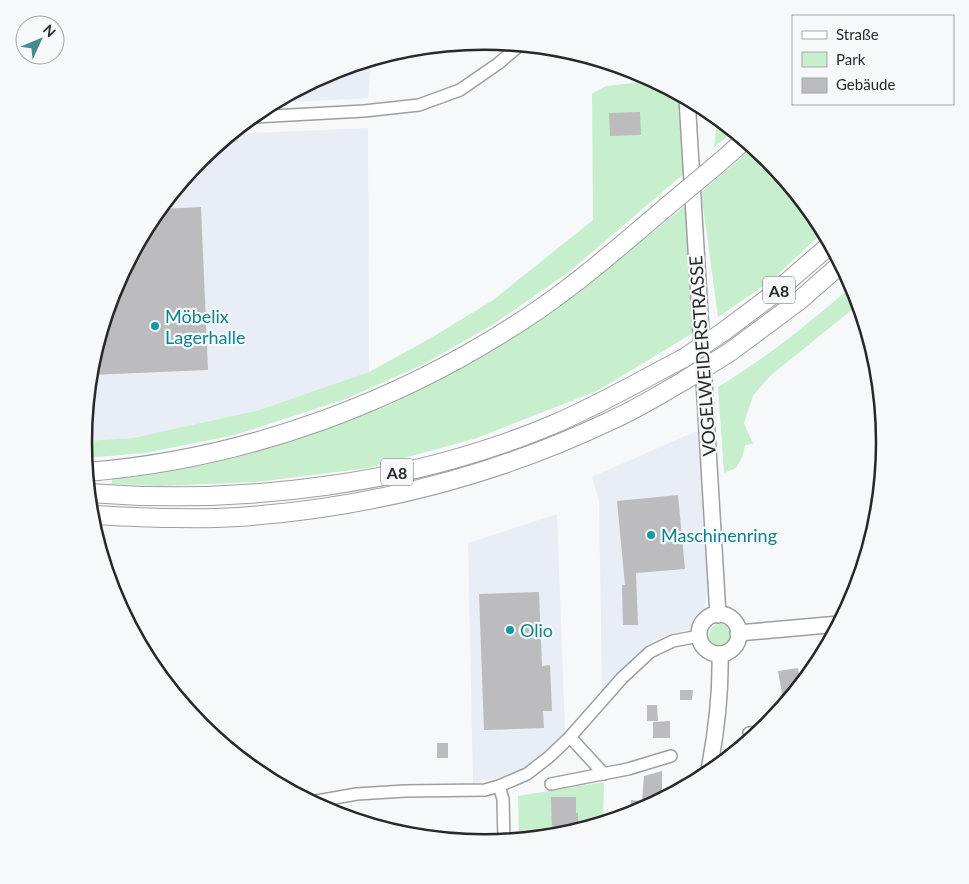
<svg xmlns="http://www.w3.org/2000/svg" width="969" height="884" viewBox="0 0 969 884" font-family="Lato,sans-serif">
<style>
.built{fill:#e9edf6}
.green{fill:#c7efcd}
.building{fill:#bcbbbd}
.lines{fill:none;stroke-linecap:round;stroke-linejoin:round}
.minor-casing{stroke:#9d9ea0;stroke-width:14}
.major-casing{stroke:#9d9ea0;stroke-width:18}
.highway-casing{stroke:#9d9ea0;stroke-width:20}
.minor{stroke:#fff;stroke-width:11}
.major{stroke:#fff;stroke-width:15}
.highway{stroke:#fff;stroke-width:18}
.highway-bridge-casing{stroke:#9d9ea0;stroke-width:20;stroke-linecap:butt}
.highway-bridge{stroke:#fff;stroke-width:18}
.culture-dot{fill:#0f9aa8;stroke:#f7f8fa;stroke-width:2}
.labels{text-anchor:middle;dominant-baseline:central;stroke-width:4.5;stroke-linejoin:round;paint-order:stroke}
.shield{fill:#f7f8fa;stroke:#666668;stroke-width:1}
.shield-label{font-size:16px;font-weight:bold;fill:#282829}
.culture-label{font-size:18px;fill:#0d838f;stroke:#f7f8fa;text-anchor:start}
.street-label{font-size:18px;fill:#282829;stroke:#f7f8fa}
.rim{fill:none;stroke:#282829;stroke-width:2.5}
</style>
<rect width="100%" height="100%" fill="#f7f8fa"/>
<g class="built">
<polygon points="371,60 368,98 273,103 331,72"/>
<polygon points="368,128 369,372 259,410 133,438 84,441 92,364 114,288 151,219 201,158 232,134"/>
<polygon points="699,430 708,592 702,616 691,628 655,640 636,653 602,690 599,501 592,477"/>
<polygon points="557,514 565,732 541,757 511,775 473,783 468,543"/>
</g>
<g class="green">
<polygon points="650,78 681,95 686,172 570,271 494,324 422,365 346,399 235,435 145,453 85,458 84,441 133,438 259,410 369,372 431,338 493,300 593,220 592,94 606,86 634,83"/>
<polygon points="718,118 734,131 714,147"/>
<path d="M754 147C777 166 810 206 824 231L771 281 718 317 701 192Z"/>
<polygon points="685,206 693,333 597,391 477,438 368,468 257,482 162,486 112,484 112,478 208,463 290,442 390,405 486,355 553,312"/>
<path d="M853 285 859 304 770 376 753 396 744 423 753 444 745 445 743 455 736 468 724 473 718 387C766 358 811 322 853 285Z"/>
<circle cx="720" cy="635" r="11"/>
<polygon points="604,782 603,823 562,835 519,839 518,796"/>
</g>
<g class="building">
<polygon points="640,112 641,135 610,136 609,113"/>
<polygon points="201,207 208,370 90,375 92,364 114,288 151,219 160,209"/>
<polygon points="678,495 685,569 636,573 638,625 623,625 622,585 625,585 617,501"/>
<polygon points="539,592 542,666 550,665 552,711 543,711 544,728 484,730 479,594"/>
<polygon points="798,668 801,685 784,705 778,671"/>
<polygon points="680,690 693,690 692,700 680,700"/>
<polygon points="647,705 657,705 658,721 647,721"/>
<polygon points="670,721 670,738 653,738 653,722"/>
<rect x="437" y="743" width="11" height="15"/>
<polygon points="662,771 662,800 630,815 631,800 642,801 644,776"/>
<polygon points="551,797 576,797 576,813 578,813 578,830 568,834 568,830 552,830"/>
</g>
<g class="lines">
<defs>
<g id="minor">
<polyline points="252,117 364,111 419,105 460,90 499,63 520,45"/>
<polyline points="749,733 760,732"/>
<polyline points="570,737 604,774"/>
<polyline points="551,784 628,769 671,756"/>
<polyline points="499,786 503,799 504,841"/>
<polyline points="311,802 357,794 405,791 485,790 499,786 527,774 549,757 570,737 622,678 650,652 673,641 699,636"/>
</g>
<g id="major">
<polyline points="687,98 718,615"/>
<circle cx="719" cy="634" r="20"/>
<polyline points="738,633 839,624"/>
<path d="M708 775C716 735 721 695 720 654"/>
</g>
<g id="highway">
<polyline points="720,162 745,140"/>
<polyline points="723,332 771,296 831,244"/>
<polyline points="730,352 800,300 841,264"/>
<path d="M87 472C248 459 405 401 538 310 583 279 624 243 665 208"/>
<path d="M89 493C243 505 409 485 552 425 597 406 640 381 684 358"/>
<path d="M91 515C140 517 189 520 238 517 368 508 495 476 612 420 637 409 661 394 685 380"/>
</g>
</defs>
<use href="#minor" class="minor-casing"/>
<use href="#major" class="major-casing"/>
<use href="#highway" class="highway-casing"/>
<use href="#minor" class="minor"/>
<use href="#major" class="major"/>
<use href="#highway" class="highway"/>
<defs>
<g id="highway-bridge">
<polyline points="665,208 720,162"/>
<polyline points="684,358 723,332"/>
<polyline points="685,380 730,352"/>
</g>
</defs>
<use href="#highway-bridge" class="highway-bridge-casing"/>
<use href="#highway-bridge" class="highway-bridge"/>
</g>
<g class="culture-dot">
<circle cx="155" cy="326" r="5"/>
<circle cx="651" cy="535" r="5"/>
<circle cx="510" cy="630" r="5"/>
</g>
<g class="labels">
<g class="shield">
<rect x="763" y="276.5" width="32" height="27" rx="4"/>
<rect x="381" y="458.5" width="32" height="27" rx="4"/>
</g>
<g class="shield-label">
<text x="779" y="290">A8</text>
<text x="397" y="472">A8</text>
</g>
<g class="culture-label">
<text x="165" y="316">Möbelix<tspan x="165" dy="21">Lagerhalle</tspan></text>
<text x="661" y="535">Maschinenring</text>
<text x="520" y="630">Olio</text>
</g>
<g class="street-label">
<text transform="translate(702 356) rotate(-94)">VOGELWEIDERSTRASSE</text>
</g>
</g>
<path d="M0 0H969V884H0ZM92 442a392 392 0 1 1 784 0a392 392 0 1 1-784 0Z" fill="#f7f8fa" fill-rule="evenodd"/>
<path class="rim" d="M92 442a392 392 0 1 1 784 0a392 392 0 1 1-784 0Z"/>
<rect x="792" y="15" width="162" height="90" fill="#f7f8fa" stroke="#a4a5a6"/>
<rect x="802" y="31" width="25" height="8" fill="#ffffff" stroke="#a4a5a6"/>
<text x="836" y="40" font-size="15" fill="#282829">Straße</text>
<rect x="802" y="52" width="25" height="15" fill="#c7efcd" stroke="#a4a5a6"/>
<text x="836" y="65" font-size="15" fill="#282829">Park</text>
<rect x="802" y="78" width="25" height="15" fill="#bcbbbd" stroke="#a4a5a6"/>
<text x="836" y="90" font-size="15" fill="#282829">Gebäude</text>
<g transform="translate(40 40) rotate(46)"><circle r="24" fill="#f7f8fa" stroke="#a4a5a6"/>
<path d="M0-4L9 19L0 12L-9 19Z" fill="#448c90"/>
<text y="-8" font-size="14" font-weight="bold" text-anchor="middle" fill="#282829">N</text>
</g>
</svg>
